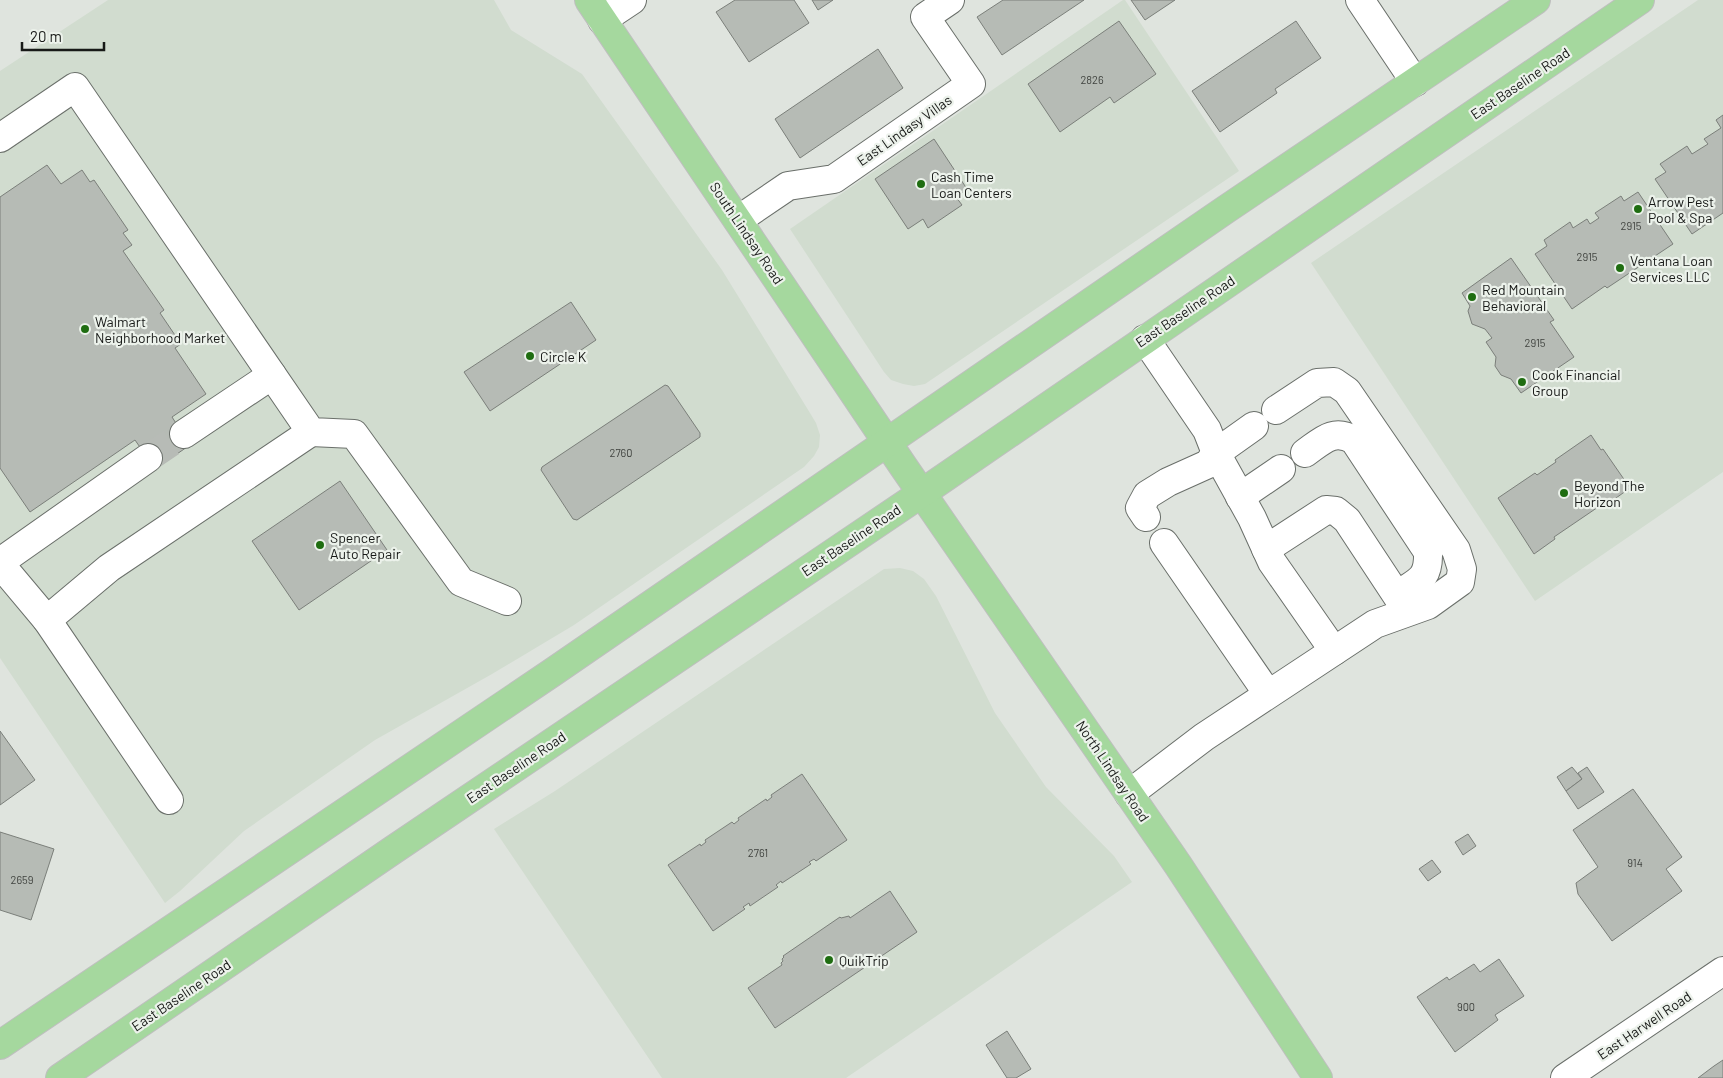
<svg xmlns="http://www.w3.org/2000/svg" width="1723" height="1078" viewBox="0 0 1723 1078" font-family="Barlow,sans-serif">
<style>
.built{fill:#d1dccf}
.building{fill:#b6bbb5;stroke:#7b7f7a}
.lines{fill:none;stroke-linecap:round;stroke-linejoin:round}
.minor-tunnel{stroke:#b7bbb6;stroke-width:28;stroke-dasharray:28 14;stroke-linecap:butt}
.minor-casing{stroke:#6a6f6a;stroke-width:30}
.major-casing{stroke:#bebfbe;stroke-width:30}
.minor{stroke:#fff;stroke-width:28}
.major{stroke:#a5d89e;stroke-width:28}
.poi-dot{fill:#1f6d11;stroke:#ecf2eb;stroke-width:2}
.labels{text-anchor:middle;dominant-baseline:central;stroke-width:4.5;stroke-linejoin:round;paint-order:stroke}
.number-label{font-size:11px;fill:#3f423e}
.street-label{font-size:14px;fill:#171917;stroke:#ecf2eb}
.poi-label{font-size:14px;fill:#171917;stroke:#ecf2eb;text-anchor:start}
</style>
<rect width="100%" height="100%" fill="#dfe4de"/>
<g class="built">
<polygon points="108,0 494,0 511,30 582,74 722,270 810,413 816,423 820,435 819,447 814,456 804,467 574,625 492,674 375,740 244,831 180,891 165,903 0,658 0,71"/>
<polygon points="1123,0 1125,0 1239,171 925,384 914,386 903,384 891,380 884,372 790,229"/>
<polygon points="1698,0 1723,0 1723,472 1535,601 1311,263"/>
<polygon points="900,568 913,571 924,579 936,596 995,713 1046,787 1114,856 1132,882 846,1078 662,1078 494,829 555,791 884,569"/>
</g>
<g class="building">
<polygon points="735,0 794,0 809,23 749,62 716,12"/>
<polygon points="812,0 833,0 818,10"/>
<polygon points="1003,0 1084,0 1002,55 977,17"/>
<polygon points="1131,0 1175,0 1145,20"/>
<polygon points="1119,21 1156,74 1114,103 1110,97 1060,132 1028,84"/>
<polygon points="1296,21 1321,58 1275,89 1277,93 1220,132 1192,91"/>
<polygon points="878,49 903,88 800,158 775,119"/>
<polygon points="1723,115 1723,213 1692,234 1655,179 1666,172 1660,164 1687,146 1692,154 1708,144 1704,139 1721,128 1716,120"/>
<polygon points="934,139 967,189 956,197 962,205 928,228 923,219 908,229 875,179"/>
<polygon points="47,165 61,184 82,170 90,182 94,180 128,230 123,233 132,245 123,251 164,310 160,313 181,344 175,348 206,394 172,417 190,445 155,469 135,440 30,512 0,468 0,197"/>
<polygon points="1638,192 1673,244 1607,288 1605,286 1572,309 1535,254 1547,246 1544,240 1570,222 1573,228 1587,219 1590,224 1599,218 1595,213 1621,196 1624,201"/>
<polygon points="1511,258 1554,320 1550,322 1574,357 1521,393 1511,379 1501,375 1495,366 1496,357 1486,342 1492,338 1485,329 1472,324 1468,311 1470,306 1462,293"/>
<polygon points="571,302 596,340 490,411 464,372"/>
<polygon points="665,385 668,386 700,433 700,437 577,520 573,519 541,470 542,467"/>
<polygon points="1591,435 1601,450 1603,449 1630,488 1609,503 1607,501 1554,537 1555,539 1534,554 1498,498 1535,473 1537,475 1556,462 1555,460"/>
<polygon points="340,481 387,550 299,610 252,541"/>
<polygon points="0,731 35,780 0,805"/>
<polygon points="1572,767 1582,779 1566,791 1557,777"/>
<polygon points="1587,767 1604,792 1578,809 1566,791 1582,779 1578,773"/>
<polygon points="802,774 847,840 816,861 814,859 809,862 811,864 782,883 781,881 776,885 778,887 750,906 749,903 743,907 745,909 713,931 668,865 700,844 701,846 706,842 705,840 732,822 734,824 739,820 738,818 766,799 767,801 772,797 771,795"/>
<polygon points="1633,789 1682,857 1666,869 1682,891 1612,941 1578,894 1576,883 1598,867 1573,830"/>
<polygon points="0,832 54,849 31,920 0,910"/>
<polygon points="1468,834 1476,846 1463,855 1455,842"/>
<polygon points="1432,860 1441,872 1428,881 1419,869"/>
<polygon points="890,891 917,932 775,1028 748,988 782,965 781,963 783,961 782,959 784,957 783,956 840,917 841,918 849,916 850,918"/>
<polygon points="1499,959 1524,996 1495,1015 1498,1020 1455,1052 1417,997 1447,977 1449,980 1474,964 1480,972"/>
<polygon points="1007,1031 1031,1069 1016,1078 1007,1078 986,1045"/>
<polygon points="1723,1060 1723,1078 1698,1078 1714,1066"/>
</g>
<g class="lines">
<polyline class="minor-tunnel" points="148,458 184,434"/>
<defs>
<g id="minor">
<polyline points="1360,0 1415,82"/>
<polyline points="602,20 632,0"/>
<polyline points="0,138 75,87 311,432 354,434 461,582 507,601"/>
<polyline points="738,220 788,186 834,179 971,84 925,17 950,0"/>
<polyline points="1145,339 1207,430 1216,453 1252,518 1272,562 1334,651"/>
<polyline points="184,434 272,375"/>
<path d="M1305 453C1322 441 1333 428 1354 440L1428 552C1429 580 1418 581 1397 595"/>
<polyline points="1240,497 1281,469"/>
<polyline points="1146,517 1140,508 1147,495 1168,482 1208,464 1216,453 1254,426"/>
<polyline points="1164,543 1268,694"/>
<polyline points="1266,549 1326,510 1336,511 1347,520 1407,611"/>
<polyline points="0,562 148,458"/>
<polyline points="0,564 47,620 169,800"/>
<polyline points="47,620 109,568 311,432"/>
<polyline points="1129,794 1204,737 1375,624 1428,605 1460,582 1462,569 1456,550 1347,391 1334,382 1317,383 1276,410"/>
<polyline points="1565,1078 1723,971"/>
</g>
<g id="major">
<polyline points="589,0 903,466 1178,865 1318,1078"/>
<polyline points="0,1045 553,672 1225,210 1536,0"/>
<polyline points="60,1078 393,850 922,493 1640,0"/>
</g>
</defs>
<use href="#minor" class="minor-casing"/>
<use href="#major" class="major-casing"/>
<use href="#minor" class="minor"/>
<use href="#major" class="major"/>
</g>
<g class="poi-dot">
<circle cx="921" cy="184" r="5"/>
<circle cx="1638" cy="209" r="5"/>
<circle cx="1620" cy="268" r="5"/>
<circle cx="1472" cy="297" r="5"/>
<circle cx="85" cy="329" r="5"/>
<circle cx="530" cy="356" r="5"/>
<circle cx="1522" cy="382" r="5"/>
<circle cx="1564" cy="493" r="5"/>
<circle cx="320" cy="545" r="5"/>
<circle cx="829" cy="960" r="5"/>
</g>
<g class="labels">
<g class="number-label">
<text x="1092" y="79">2826</text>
<text x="1631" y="225">2915</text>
<text x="1587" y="256">2915</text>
<text x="1535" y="342">2915</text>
<text x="621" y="452">2760</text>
<text x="758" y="852">2761</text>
<text x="1635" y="862">914</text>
<text x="22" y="879">2659</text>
<text x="1466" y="1006">900</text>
</g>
<g class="street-label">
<text transform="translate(1520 83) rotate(-34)">East Baseline Road</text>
<text transform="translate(904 130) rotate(-35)">East Lindasy Villas</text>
<text transform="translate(747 233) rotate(56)">South Lindsay Road</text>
<text transform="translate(1185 311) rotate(-34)">East Baseline Road</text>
<text transform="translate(851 540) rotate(-34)">East Baseline Road</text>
<text transform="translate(516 767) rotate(-34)">East Baseline Road</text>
<text transform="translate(1113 771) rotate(56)">North Lindsay Road</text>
<text transform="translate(181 995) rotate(-34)">East Baseline Road</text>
<text transform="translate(1644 1025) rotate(-34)">East Harwell Road</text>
</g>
<g class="poi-label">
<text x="931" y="176">Cash Time<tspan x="931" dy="16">Loan Centers</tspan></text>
<text x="1648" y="201">Arrow Pest<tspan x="1648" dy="16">Pool &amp; Spa</tspan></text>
<text x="1630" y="260">Ventana Loan<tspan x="1630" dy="16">Services LLC</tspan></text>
<text x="1482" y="289">Red Mountain<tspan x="1482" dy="16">Behavioral</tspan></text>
<text x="95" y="321">Walmart<tspan x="95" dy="16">Neighborhood Market</tspan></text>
<text x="540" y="356">Circle K</text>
<text x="1532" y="374">Cook Financial<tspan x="1532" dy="16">Group</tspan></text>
<text x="1574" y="485">Beyond The<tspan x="1574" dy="16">Horizon</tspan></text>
<text x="330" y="537">Spencer<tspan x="330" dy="16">Auto Repair</tspan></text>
<text x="839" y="960">QuikTrip</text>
</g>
</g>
<path d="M22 42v8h82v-8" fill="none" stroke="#171917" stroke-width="2.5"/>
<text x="30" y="42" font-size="15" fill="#171917" stroke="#ecf2eb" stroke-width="4" paint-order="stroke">20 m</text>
</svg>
